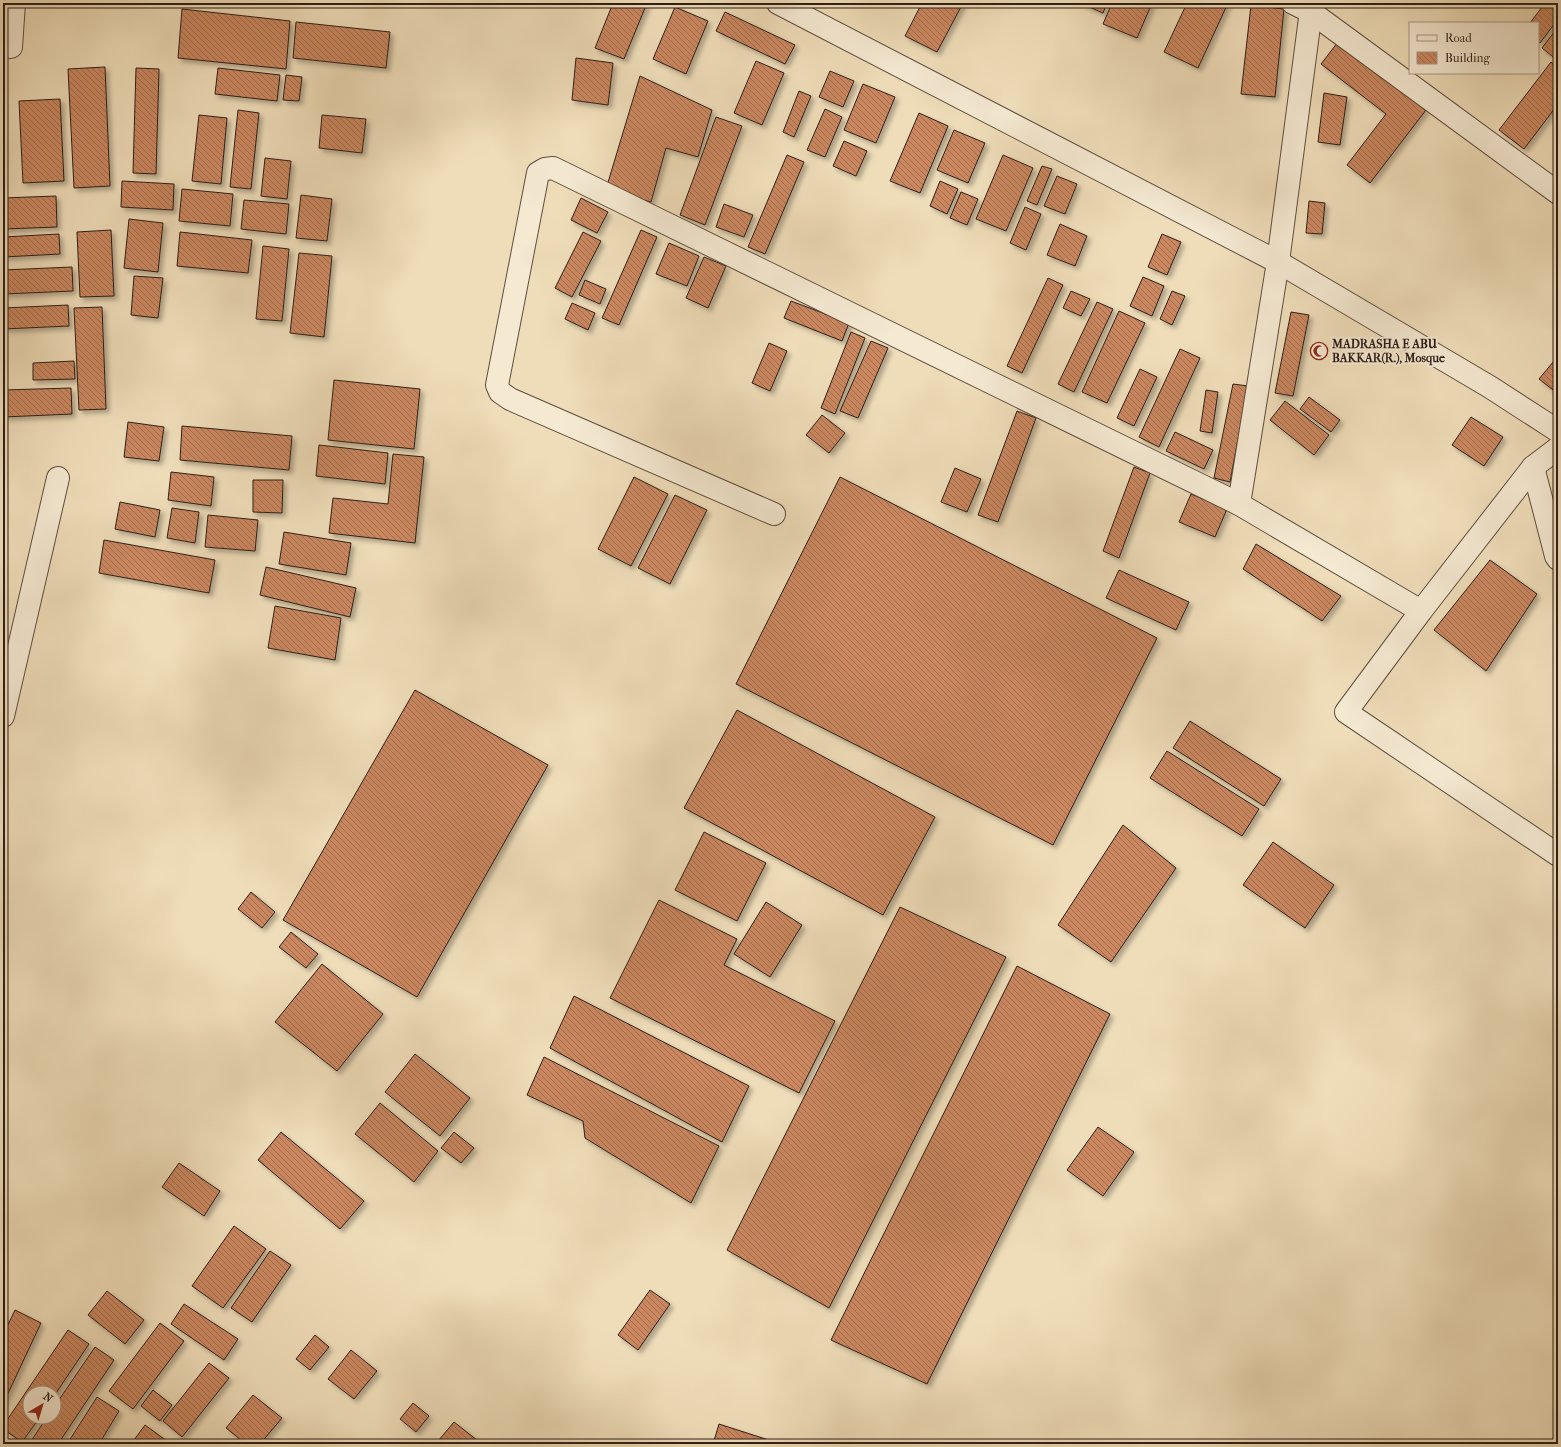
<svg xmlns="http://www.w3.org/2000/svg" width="1561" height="1447" viewBox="0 0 1561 1447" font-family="'IM FELL French Canon',serif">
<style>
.building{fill:url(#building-back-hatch);stroke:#2d1e17;filter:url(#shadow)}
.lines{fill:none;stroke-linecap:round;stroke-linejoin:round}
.street-casing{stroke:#5e4e40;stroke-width:24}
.street{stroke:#f5e9d2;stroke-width:22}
.labels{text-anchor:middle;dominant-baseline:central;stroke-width:4;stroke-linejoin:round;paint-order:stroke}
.poi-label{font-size:12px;font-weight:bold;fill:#2d1e17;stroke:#f5e9d2;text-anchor:start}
</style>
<defs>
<pattern id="building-back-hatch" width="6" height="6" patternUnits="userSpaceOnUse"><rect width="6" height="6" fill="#ca8760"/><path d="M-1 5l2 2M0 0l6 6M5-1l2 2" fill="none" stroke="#a46e4e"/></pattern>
<filter id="shadow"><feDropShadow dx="3.5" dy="3.5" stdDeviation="2" flood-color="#0004"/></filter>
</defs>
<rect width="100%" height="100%" fill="#efddb9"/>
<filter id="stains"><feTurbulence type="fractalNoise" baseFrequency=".005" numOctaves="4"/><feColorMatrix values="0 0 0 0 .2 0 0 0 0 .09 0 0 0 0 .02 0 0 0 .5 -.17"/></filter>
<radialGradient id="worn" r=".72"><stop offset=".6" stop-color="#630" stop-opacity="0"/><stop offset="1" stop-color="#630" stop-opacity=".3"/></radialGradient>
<g class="building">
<polygon points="613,3 647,3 624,59 595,48"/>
<polygon points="922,3 963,3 937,52 905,36"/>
<polygon points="1080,3 1107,3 1103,13"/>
<polygon points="1112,3 1152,3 1137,38 1103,24"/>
<polygon points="1187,3 1228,3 1198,68 1164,52"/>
<polygon points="1545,3 1558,3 1558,19 1540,43 1538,42 1538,23 1530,23"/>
<polygon points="1251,5 1284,9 1275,97 1241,94"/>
<polygon points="675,7 708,21 686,74 653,59"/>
<polygon points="182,9 290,21 286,69 178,58"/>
<polygon points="725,12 795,45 785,64 716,31"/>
<polygon points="296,22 390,32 386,68 293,58"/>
<polygon points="1558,27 1558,59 1557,60 1542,48"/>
<polygon points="1338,42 1426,110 1370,183 1347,165 1386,114 1321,64"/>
<polygon points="576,58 613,63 608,105 572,100"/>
<polygon points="756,61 784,73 762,125 734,113"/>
<polygon points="1551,62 1558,68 1558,104 1524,149 1499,130"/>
<polygon points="105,67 110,186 74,188 68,69"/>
<polygon points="136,68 159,69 156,174 133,173"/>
<polygon points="218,68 280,75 277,101 215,94"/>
<polygon points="830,71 854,81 843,107 819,97"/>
<polygon points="286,75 302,77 299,101 283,100"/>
<polygon points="640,76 712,110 698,157 666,148 651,202 606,189"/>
<polygon points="863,84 895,97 876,143 844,130"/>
<polygon points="799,91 811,96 794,137 783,132"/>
<polygon points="1324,93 1347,97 1340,145 1318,142"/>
<polygon points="60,99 64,181 23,183 19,101"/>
<polygon points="825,109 842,117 825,157 807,150"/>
<polygon points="238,110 259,113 251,189 230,187"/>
<polygon points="919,113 948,126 920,193 890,181"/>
<polygon points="199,115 227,118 221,184 192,181"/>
<polygon points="322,115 366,119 362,153 319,148"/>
<polygon points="716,117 742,126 705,225 680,215"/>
<polygon points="954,130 985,143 968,183 937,170"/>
<polygon points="844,141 867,151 856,176 833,166"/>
<polygon points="787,155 804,162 765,254 748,247"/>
<polygon points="1003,155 1033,168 1006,231 976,219"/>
<polygon points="265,158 291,161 287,199 261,196"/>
<polygon points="1042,166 1052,169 1037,205 1027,201"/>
<polygon points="1057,176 1077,184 1065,214 1044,206"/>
<polygon points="122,181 174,184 173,210 121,207"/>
<polygon points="940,181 958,189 947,214 930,206"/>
<polygon points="182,189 233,194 230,226 179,221"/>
<polygon points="961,192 978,199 967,225 950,218"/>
<polygon points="301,195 332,199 327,241 296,238"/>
<polygon points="56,196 57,227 3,229 3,198"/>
<polygon points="581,198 608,212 597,233 571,220"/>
<polygon points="244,200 289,204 286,234 241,229"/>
<polygon points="1309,201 1325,203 1322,234 1306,233"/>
<polygon points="724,204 753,215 744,237 716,227"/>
<polygon points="1025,207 1041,214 1026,250 1010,243"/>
<polygon points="129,219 163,223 158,272 124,268"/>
<polygon points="1060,224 1087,236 1075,266 1047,255"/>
<polygon points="111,230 114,296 80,297 77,232"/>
<polygon points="641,230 657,237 619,325 602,318"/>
<polygon points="180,232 252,240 248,273 177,266"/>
<polygon points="583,232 601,241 572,297 555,288"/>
<polygon points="59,234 60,254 3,257 3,237"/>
<polygon points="1162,234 1181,242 1167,275 1148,267"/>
<polygon points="669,243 699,256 687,286 656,274"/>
<polygon points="263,246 289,249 282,321 256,319"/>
<polygon points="299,253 332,256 324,337 290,333"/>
<polygon points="704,257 726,266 708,308 686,298"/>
<polygon points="72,267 73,291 3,294 3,270"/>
<polygon points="134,276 163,278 158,318 131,315"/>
<polygon points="1143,277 1164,286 1152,316 1130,306"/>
<polygon points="1048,278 1063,285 1022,373 1007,366"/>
<polygon points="585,280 606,289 600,304 579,295"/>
<polygon points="1071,291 1090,299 1081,316 1063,308"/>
<polygon points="1172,291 1185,296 1172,325 1160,319"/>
<polygon points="791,301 849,323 842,341 784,318"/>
<polygon points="1097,302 1113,309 1074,392 1058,384"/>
<polygon points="572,303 595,313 588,330 565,319"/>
<polygon points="68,305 69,326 3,329 3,308"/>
<polygon points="102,307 106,409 79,410 74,308"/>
<polygon points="1119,311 1145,323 1107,403 1082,392"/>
<polygon points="1291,312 1309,315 1293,396 1275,393"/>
<polygon points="851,332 865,338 835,414 821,408"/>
<polygon points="871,341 888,348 858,418 840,411"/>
<polygon points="769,343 787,351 770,391 752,383"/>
<polygon points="1180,349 1200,358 1159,447 1139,437"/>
<polygon points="1558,356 1558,392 1557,393 1539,379"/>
<polygon points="74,361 75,379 33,380 33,363"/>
<polygon points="1140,369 1157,377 1134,426 1117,418"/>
<polygon points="334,380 420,389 414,449 328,440"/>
<polygon points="1233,384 1248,386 1230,482 1214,478"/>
<polygon points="71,388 72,414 3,417 3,390"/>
<polygon points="1206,390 1218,392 1212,433 1200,431"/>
<polygon points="1309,397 1340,420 1331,432 1300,409"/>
<polygon points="1285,401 1329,435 1314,455 1270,420"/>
<polygon points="1017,411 1036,418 998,522 978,515"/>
<polygon points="822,415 845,433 829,453 806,435"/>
<polygon points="1471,417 1503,437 1484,466 1452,445"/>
<polygon points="128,422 164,427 159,461 124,457"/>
<polygon points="182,426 292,436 289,470 180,460"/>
<polygon points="1175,432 1213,450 1204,469 1166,451"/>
<polygon points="319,445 388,453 385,484 316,476"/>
<polygon points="393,454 424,457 415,543 329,533 333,498 388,504"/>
<polygon points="1134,467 1150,473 1119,558 1103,551"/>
<polygon points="955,468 981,479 967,512 941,502"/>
<polygon points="171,472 214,477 211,506 168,500"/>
<polygon points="634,477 668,494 631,566 598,549"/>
<polygon points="840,477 1157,638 1053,845 736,684"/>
<polygon points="253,480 283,480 282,513 253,512"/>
<polygon points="1191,494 1227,509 1215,537 1179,522"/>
<polygon points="675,495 707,510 670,584 638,568"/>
<polygon points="120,502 160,510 155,537 115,529"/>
<polygon points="172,508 199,512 195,543 167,538"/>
<polygon points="208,515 258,520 255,551 205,547"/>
<polygon points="284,532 351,543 346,575 279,564"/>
<polygon points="104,540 215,560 209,593 99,573"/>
<polygon points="1256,544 1341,596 1322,621 1243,569"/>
<polygon points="1490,560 1537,594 1486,671 1434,630"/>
<polygon points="266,567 356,588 350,617 260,595"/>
<polygon points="1119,570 1189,602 1176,630 1106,598"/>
<polygon points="275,606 341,618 335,660 268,648"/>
<polygon points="415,690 548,765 417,997 283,920"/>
<polygon points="737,710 935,817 883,915 684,808"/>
<polygon points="1190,721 1281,779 1264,806 1173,748"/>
<polygon points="1167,751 1259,809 1242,836 1150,778"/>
<polygon points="1123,825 1176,868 1111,962 1058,925"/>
<polygon points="704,832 766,863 737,921 675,890"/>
<polygon points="1273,842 1334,885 1305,928 1243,885"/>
<polygon points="251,892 275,912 262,928 238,909"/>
<polygon points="659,900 737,939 724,965 835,1021 799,1093 610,998"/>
<polygon points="766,902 802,925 770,977 734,954"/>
<polygon points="900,907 1006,957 829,1308 727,1250"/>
<polygon points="291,932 318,954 306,968 279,947"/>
<polygon points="322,964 383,1014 337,1071 275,1022"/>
<polygon points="1017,966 1110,1014 927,1384 831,1340"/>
<polygon points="574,996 749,1086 722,1142 550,1048"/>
<polygon points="415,1054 470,1098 440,1136 385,1092"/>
<polygon points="544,1057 719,1146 691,1203 585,1138 583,1121 527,1095"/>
<polygon points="380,1103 438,1151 414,1182 355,1134"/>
<polygon points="1098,1127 1134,1152 1103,1196 1067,1170"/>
<polygon points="281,1132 364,1201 340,1229 258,1160"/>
<polygon points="454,1132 474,1148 461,1163 441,1148"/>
<polygon points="179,1163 220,1191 204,1216 162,1187"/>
<polygon points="234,1226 266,1249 223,1308 192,1286"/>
<polygon points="270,1251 291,1265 252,1322 231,1308"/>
<polygon points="650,1290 670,1304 638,1350 618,1335"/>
<polygon points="107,1291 144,1320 125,1344 88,1315"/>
<polygon points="184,1304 238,1339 224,1360 171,1324"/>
<polygon points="15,1310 41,1323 3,1404 3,1335"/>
<polygon points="160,1323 184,1341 133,1409 109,1391"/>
<polygon points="68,1330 89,1344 54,1396 54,1393 30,1393 30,1417 40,1417 22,1442 3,1429 3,1426"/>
<polygon points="315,1335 329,1347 310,1370 296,1359"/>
<polygon points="95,1347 114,1360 58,1444 29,1444 47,1417 54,1417 54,1407"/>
<polygon points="351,1350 377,1371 354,1399 328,1379"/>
<polygon points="209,1363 229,1378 182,1437 163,1421"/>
<polygon points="153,1390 172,1405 160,1421 141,1406"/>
<polygon points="253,1395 282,1418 260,1444 246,1444 226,1428"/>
<polygon points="97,1397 119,1411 99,1444 67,1444"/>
<polygon points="413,1403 429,1416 416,1432 400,1419"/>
<polygon points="454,1422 482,1444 442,1444 438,1441"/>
<polygon points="719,1424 781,1444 713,1444"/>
<polygon points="145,1425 171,1444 131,1444"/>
</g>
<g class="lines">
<defs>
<g id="street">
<polyline points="778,3 1278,262 1490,387 1558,431"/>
<polyline points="1293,3 1311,12 1558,193"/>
<polyline points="1312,3 1278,262 1239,504 1421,611"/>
<polyline points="11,47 14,3"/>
<polyline points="1558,448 1533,467 1421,611 1346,712 1558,855"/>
<polyline points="1533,467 1556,556 1558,559"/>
<polyline points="774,514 510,399 500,392 497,385 538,173 545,169 553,168 1239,504"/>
<polyline points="3,716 58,478"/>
</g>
</defs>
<use href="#street" class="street-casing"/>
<use href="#street" class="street"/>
</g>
<defs>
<symbol id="mosque-ring" viewBox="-11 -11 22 22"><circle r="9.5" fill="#f5e9d2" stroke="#8f2418" stroke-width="1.5"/><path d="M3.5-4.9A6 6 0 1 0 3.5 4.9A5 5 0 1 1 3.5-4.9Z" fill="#8f2418"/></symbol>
</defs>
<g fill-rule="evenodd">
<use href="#mosque-ring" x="1309" y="341" width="20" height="20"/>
</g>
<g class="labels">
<g class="poi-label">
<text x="1332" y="344">MADRASHA E ABU<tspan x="1332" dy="14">BAKKAR(R.), Mosque</tspan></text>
</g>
</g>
<rect width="1561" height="1447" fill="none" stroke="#efddb9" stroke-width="16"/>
<rect x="4" y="4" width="1553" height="1439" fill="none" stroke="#2d1e17" stroke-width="2"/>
<rect x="8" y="8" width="1545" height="1431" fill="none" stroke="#2d1e17"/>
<rect x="1409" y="22" width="130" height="52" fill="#f5e9d2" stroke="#a59887"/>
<rect x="1417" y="35" width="20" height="6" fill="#f5e9d2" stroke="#a59887"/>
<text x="1445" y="42" font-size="12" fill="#2d1e17">Road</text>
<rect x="1417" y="52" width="20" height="12" fill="url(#building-back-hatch)" stroke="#a59887"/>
<text x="1445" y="62" font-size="12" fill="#2d1e17">Building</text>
<g transform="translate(42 1405) rotate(38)"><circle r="19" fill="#f5e9d2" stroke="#a59887"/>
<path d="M0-3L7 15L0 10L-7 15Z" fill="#8f2418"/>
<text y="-6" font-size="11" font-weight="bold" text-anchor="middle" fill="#2d1e17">N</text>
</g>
<rect width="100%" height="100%" filter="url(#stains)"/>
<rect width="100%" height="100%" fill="url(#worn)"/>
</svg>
